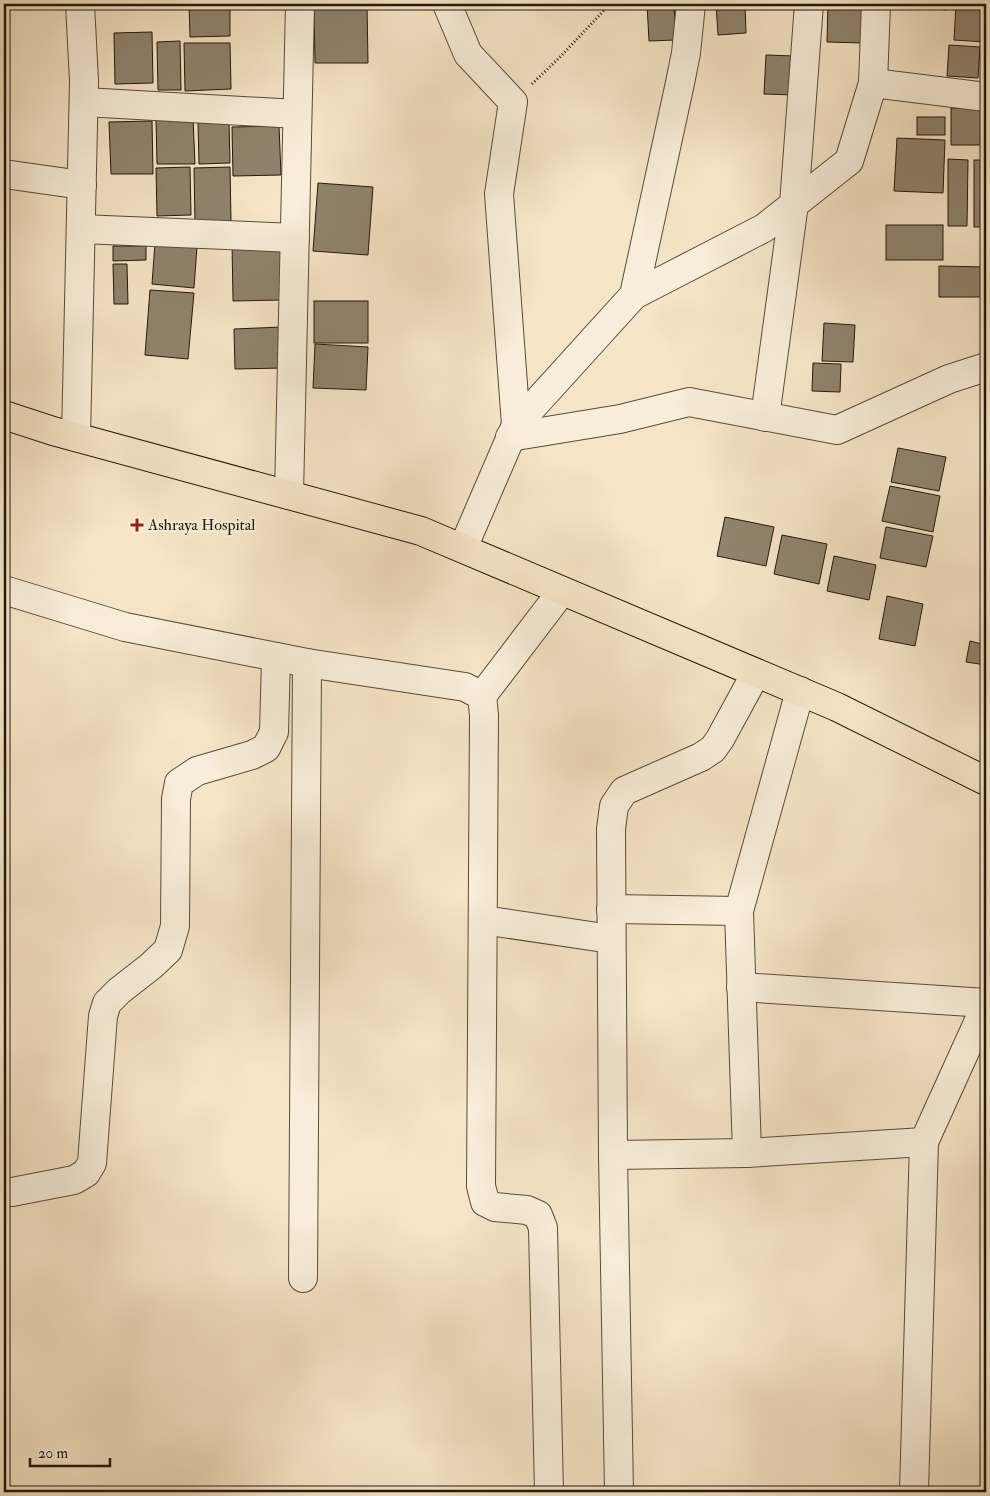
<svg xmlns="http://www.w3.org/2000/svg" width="990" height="1496" viewBox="0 0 990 1496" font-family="'IM FELL Double Pica',serif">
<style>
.building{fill:#90836d;stroke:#22190d}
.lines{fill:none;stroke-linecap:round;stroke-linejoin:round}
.minor-casing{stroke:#574c3b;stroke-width:30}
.major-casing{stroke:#22190d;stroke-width:30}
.path{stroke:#22190d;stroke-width:3;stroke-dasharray:1 2.5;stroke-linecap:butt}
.minor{stroke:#f9eeda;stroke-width:28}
.major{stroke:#f6e5c6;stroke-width:28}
.poi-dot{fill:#8f2418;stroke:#f9eeda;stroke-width:2}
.labels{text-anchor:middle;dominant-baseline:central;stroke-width:4;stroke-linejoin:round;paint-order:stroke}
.poi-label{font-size:16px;fill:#22190d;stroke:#f9eeda;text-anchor:start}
</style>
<rect width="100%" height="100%" fill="#f6e5c6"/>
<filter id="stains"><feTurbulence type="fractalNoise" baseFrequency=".004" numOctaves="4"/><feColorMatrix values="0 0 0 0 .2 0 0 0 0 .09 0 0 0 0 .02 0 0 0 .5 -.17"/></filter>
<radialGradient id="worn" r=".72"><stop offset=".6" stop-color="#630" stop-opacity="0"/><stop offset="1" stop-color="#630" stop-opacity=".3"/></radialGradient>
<g class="building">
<polygon points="189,4 230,4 230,36 190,37"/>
<polygon points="314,4 367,4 368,63 315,63"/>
<polygon points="647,4 674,4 676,40 649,41"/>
<polygon points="716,4 745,4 746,33 718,35"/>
<polygon points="828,4 864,4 862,43 827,42"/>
<polygon points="899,4 947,4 946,10 899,5"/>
<polygon points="956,4 986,4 986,42 954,40"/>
<polygon points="152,32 153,83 115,84 114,33"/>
<polygon points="180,41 181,90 158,90 157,42"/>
<polygon points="184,43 230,43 231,89 185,91"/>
<polygon points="949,45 980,47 978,78 947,76"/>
<polygon points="766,55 794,56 794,95 764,94"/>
<polygon points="951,108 986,109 986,145 951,145"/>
<rect x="917" y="117" width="28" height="18"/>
<polygon points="193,118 195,164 157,164 156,119"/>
<polygon points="152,121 153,174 111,174 109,122"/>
<polygon points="229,121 230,163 199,164 198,122"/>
<polygon points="279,126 281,175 233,176 232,127"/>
<polygon points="897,138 945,140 943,193 894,191"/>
<polygon points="948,159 968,160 967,226 948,226"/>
<rect x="974" y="160" width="12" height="67"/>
<polygon points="190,167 191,215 157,216 156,168"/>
<polygon points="230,167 231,221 195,222 194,168"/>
<polygon points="318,183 373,187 368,255 313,251"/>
<rect x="886" y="225" width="57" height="35"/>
<polygon points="283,242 284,300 233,301 232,243"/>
<polygon points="155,243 197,247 194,288 152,284"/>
<polygon points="113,246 146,246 146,260 113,261"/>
<polygon points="113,264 127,264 128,304 114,304"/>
<polygon points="939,266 986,267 986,297 939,297"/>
<polygon points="150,290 194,293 188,359 145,355"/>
<rect x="314" y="301" width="54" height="42"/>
<polygon points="824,323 855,325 853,362 822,361"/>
<polygon points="282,327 283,368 235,369 234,329"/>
<polygon points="315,344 368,347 366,390 313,388"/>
<polygon points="813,363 841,364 840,392 812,391"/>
<polygon points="898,448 946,457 939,491 891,482"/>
<polygon points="890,486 940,496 933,532 882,521"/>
<polygon points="725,517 774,527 766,566 717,556"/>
<polygon points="886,527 933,536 926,567 880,558"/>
<polygon points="782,535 827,544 819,584 774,574"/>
<polygon points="834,556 876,565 869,600 827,591"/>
<polygon points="887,596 923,604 915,646 879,639"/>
<polygon points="970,641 986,645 986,665 966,662"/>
</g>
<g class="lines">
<defs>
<g id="minor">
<polyline points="447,4 468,54 513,102 499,194 516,425"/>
<polyline points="873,83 986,97"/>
<polyline points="84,102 297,114"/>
<polyline points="4,174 82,185"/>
<polyline points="81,229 295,238"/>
<polyline points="634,295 680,83 686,53 691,4"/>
<polyline points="765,417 794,204 809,4"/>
<polyline points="76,437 84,81 80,4"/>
<polyline points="510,437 620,419 689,402 837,430 949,379 986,367"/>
<polyline points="289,495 300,4"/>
<polyline points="463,548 516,425 634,295 764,228 849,161 873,83 876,4"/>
<polyline points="4,590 125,627 307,663 465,687 482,696 484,715 481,1186 485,1202 495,1207 527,1210 538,1215 543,1228 549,1492"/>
<polyline points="482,696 562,591"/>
<polyline points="611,909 739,911"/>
<polyline points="483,920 611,939"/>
<polyline points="741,987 986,1003"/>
<polyline points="747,1153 739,911 800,691"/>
<polyline points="613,1155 747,1153 924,1142"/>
<polyline points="12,1192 74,1180 86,1173 92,1163 103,1016 107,1003 119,991 151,966 168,950 175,926 176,799 179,783 197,771 252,755 266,748 274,732 276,657"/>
<polyline points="303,1278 307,663"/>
<polyline points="619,1492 613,1155 611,829 614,806 624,791 701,757 713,749 720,739 756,673"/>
<polyline points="914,1492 924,1142 986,1005"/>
</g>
<polyline id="major" points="4,415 53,431 421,531 837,707 986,781"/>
</defs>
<use href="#minor" class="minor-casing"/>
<use href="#major" class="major-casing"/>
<polyline class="path" points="532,84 560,57 610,4"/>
<use href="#minor" class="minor"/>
<use href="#major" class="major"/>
</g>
<path class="poi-dot" d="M134.5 517.5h5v5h5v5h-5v5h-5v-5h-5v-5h5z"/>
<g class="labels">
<g class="poi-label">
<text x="148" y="525">Ashraya Hospital</text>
</g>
</g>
<rect width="990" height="1496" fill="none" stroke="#f6e5c6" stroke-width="20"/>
<rect x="5" y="5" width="980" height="1486" fill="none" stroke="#22190d" stroke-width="2.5"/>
<rect x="10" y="10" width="970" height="1476" fill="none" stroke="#22190d"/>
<path d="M30 1458v8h80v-8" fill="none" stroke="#22190d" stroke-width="2.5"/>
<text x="38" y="1458" font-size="15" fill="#22190d" stroke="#f9eeda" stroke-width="4" paint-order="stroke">20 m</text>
<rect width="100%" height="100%" filter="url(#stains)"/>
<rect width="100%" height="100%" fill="url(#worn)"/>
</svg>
